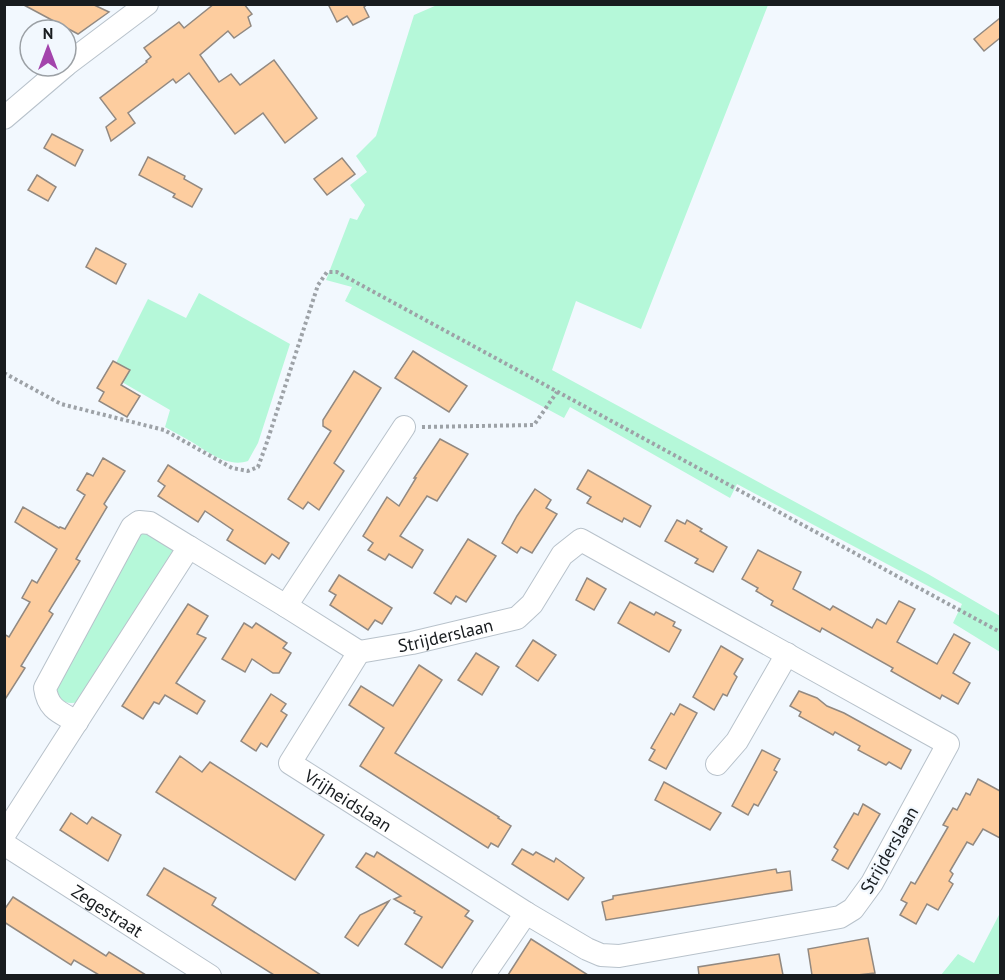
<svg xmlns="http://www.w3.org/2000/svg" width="1005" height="980" viewBox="0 0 1005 980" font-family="'PT Sans',sans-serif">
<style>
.green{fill:#b5f8d9}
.building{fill:#fdcd9f;stroke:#928981;stroke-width:1.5}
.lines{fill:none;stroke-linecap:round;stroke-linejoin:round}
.minor-casing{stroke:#b8c2cb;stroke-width:24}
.path{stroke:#9da2a7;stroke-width:4;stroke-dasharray:3 3;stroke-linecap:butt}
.minor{stroke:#fff;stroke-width:22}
.labels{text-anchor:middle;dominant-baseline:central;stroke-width:4.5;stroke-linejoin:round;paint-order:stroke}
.street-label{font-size:18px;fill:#181c1f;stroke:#f2f8fe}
</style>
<rect width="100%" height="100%" fill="#f2f8fe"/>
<g class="green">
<polygon points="437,5 768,5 641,329 576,301 552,370 928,574 1000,616 1000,652 953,623 962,604 737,484 730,498 570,407 564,418 345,301 352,287 326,280 350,218 357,220 365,205 350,185 367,172 356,156 376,136 414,15"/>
<path d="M199 293 290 344 258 443 248 461C227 468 207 451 190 441 182 436 173 432 165 427L170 410 110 375 148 299 186 318Z"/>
<path d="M142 530 172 547V556L78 702C66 706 56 699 57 686Z"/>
<polygon points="1000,913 1000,975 941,975 958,954 974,963"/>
</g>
<g class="building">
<polygon points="22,4 92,4 109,12 78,34"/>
<polygon points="214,4 244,4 252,14 248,17 251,26 234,38 228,31 200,55 219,82 231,74 240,85 274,60 317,118 285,143 263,113 235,134 189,73 176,83 173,79 128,113 135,123 111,141 106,127 116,119 100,98 147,62 146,61 151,57 144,48 179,22 184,28"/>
<polygon points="328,4 368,4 364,7 369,17 353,25 347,16 337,22"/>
<polygon points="1000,18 1000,38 984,51 974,39"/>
<polygon points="52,134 83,150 75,166 44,148"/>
<polygon points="148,157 185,176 184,179 202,189 192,207 173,197 175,194 139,175"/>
<polygon points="342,158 355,174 327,195 314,179"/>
<polygon points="37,175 56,187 48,201 28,190"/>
<polygon points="96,248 126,264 116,284 86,267"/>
<polygon points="413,351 467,386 449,412 395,378"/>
<polygon points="113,361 130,370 121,385 140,396 127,417 99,401 104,392 97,388"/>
<polygon points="354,371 381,388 334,463 344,471 319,510 308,502 303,509 288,499 331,431 323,426 323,420"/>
<polygon points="440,439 468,454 437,501 427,496 400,536 423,550 412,568 389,554 385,560 368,550 373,543 363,536 387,497 399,506 416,478 414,478"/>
<polygon points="103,458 125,471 104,504 107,507 76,559 80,561 49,611 53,614 21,666 25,668 4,701 4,634 9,637 30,602 22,598 32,580 37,583 57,549 15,522 23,507 59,528 60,527 65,529 85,495 77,490 87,473 93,476"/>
<polygon points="168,465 289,543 279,559 272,554 265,564 227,540 233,530 205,511 198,522 158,496 165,486 158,481"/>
<polygon points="588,470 651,506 640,527 624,518 622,522 587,503 591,497 577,489"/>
<polygon points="535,489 551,500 546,508 557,514 532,553 521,547 517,553 502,543 517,516"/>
<polygon points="677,520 685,524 687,520 702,529 700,531 727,547 713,572 695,563 698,559 665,541"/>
<polygon points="468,539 496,556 466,602 456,596 451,604 434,593"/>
<polygon points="758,550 801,572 793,589 830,610 833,606 872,628 877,619 886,624 899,601 915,609 897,642 937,664 954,634 970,643 953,673 970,683 958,704 942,695 940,699 891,671 893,668 822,628 820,632 771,605 773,601 756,591 758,588 742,579"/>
<polygon points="339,575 392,608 382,624 375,620 368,630 330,605 336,595 329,591"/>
<polygon points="587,578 606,589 594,610 576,600"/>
<polygon points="630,602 654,615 656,612 675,622 673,626 681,630 669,652 618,623"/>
<polygon points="188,604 208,616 197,634 206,638 176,683 205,701 197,714 165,695 159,704 154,702 143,719 122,706"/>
<polygon points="244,623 252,628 256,623 287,643 283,648 291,653 279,673 273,673 252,659 245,672 222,659"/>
<polygon points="533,640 556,655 538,681 516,666"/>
<polygon points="721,646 743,659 734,674 737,677 732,686 727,696 723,694 714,710 693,697"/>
<polygon points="476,653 499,667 482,695 458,680"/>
<polygon points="419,665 442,680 395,753 499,817 498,818 511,826 498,847 491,843 488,848 360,766 384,728 349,705 361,686 393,706"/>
<polygon points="799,691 817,698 827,706 844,713 911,750 901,769 889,762 886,765 858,750 860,746 835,732 833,735 799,716 801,712 790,706"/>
<polygon points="271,694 286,704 281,711 287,715 267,747 261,743 256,751 241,741"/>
<polygon points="680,704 697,713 666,769 649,760 655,750 651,748 671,713 674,715"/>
<polygon points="762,750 780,759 774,770 777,772 758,806 754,804 748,815 732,806"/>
<polygon points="180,756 202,772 210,762 324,835 295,880 156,792"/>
<polygon points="978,779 1000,791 1000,838 983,829 973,845 967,842 950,871 953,874 949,881 953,884 938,910 927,904 916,924 900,915 907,903 901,900 911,882 915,884 948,827 943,825 953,808 957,810 966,793 970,795"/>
<polygon points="664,782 721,813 710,830 655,800"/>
<polygon points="863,804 880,814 848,869 832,860 838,850 834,847 854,813 858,815"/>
<polygon points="71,813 87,824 92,817 121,835 108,861 60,830"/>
<polygon points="522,849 533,855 536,852 554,862 556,858 584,878 568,900 512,864"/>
<polygon points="377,852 469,911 465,916 473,921 442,968 405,944 422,917 414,913 415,911 394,899 401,896 356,867 366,853 374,857"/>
<polygon points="164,868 216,898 212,905 321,975 274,975 147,895"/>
<polygon points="776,869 777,873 790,871 792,890 606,920 602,902 613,899 613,896"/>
<polygon points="13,897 106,956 109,952 146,975 99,975 74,960 71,965 4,922 4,910"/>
<polygon points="389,901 358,946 345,937 360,915"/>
<polygon points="868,938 875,973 857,975 812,975 808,949"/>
<polygon points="531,939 588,975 508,975"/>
<polygon points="779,954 783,975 699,975 698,967"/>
</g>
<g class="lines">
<defs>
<g id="minor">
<polyline points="66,65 147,4"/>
<polyline points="4,118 65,66"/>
<polyline points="286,606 404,427"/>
<path id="s1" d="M359 652 412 643 517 618 532 604 562 555 581 540 948 744 872 883 853 909 840 917 619 956 601 955 587 949 526 913"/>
<path id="s2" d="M359 652 290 763 526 913 483 976"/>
<path d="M77 722C59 712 48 709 45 688L132 527 139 522 150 523 189 547"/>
<polyline points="717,764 737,741 787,654"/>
<polyline points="4,835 189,547 286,606 359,652"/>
<path id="s3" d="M4 844 210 976"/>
</g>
</defs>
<use href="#minor" class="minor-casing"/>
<g class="path">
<polyline points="4,373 61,404 164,430 232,468 248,471 258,467 266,445 318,285 327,272 337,272 1000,632"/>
<polyline points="422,427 534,425 557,392"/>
</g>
<use href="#minor" class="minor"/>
</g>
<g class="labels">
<g class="street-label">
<text stroke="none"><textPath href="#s1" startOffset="88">Strijderslaan</textPath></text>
<text stroke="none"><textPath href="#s2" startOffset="200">Vrijheidslaan</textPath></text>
<text transform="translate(889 850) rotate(-60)">Strijderslaan</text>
<text stroke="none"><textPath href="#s3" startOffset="123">Zegestraat</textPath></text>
</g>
</g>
<rect width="1005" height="980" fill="none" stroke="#181c1f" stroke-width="12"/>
<g transform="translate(48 48)"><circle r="28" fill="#f2f8fe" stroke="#9ba0a5" stroke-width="1.5"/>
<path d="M0-4.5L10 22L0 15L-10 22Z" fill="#a344ac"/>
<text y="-9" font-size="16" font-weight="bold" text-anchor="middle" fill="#181c1f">N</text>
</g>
</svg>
